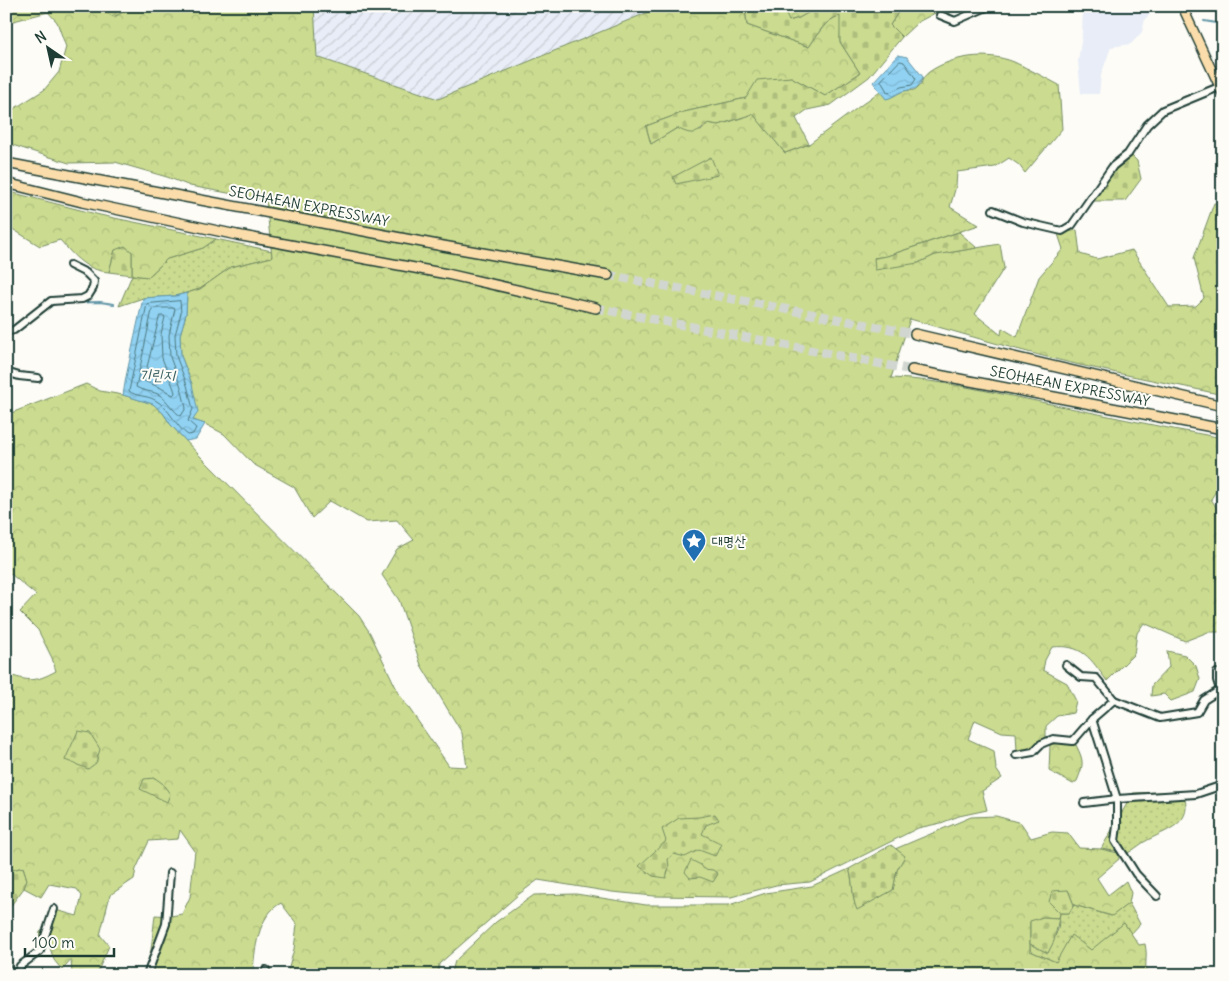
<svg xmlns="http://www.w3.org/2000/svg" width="1229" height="981" viewBox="0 0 1229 981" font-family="Delius,'Poor Story',sans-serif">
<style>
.built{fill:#e8edf7}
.industrial{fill:url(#industrial-furrows)}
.grass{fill:url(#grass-dots);stroke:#758c62}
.forest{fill:url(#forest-crowns);stroke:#758c62}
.cemetery{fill:url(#cemetery-stones);stroke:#758c62}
.water{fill:url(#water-waves);stroke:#6396a7}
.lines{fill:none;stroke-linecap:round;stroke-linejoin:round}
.shore{stroke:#4d7980;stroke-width:1}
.stream{stroke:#6396a7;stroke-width:2}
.highway-tunnel{stroke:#d1d6d0;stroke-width:9;stroke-dasharray:9 4.5;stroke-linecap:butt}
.minor-casing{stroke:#1f3d34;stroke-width:10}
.major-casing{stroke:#1f3d34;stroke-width:11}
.highway-casing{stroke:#1f3d34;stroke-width:12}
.minor{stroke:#fdfcf7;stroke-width:6}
.major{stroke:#faddab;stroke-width:8}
.highway{stroke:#faddab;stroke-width:9}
.labels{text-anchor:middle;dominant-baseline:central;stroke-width:4;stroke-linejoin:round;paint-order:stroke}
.street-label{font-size:14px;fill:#1f3d34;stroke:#fdfcf7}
.poi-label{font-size:14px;fill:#1f3d34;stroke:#fdfcf7;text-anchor:start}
.water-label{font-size:15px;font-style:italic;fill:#3c6264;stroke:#fdfcf7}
</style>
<defs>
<pattern id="industrial-furrows" width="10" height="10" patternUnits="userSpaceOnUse" patternTransform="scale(1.25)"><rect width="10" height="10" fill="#e8edf7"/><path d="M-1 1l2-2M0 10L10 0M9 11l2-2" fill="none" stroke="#c7ccd4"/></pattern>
<pattern id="grass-dots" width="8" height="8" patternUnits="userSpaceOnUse" patternTransform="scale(1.25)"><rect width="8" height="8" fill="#cbdc90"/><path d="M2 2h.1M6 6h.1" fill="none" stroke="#aebe7d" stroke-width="1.8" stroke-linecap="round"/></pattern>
<pattern id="forest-crowns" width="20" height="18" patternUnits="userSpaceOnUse" patternTransform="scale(1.25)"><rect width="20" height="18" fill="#cbdc90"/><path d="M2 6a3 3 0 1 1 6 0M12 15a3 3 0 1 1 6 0" fill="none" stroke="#aebe7d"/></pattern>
<pattern id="cemetery-stones" width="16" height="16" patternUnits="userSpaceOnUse" patternTransform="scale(1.25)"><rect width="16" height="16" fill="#cbdc90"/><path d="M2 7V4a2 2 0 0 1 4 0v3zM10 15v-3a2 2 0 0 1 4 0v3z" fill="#aebe7d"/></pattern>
<pattern id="water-waves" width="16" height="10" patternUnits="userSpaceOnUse" patternTransform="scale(1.25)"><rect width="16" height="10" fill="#91d2f3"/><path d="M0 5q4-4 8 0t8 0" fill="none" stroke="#7db5d1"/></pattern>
</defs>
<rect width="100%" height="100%" fill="#fdfcf7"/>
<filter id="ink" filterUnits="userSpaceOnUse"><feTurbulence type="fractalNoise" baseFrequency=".02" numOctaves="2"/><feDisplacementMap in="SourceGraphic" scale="10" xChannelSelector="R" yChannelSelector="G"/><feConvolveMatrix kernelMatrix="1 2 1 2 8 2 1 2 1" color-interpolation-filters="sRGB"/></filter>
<g filter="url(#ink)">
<polygon class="built" points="1083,6 1158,6 1145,19 1142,32 1131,44 1111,47 1101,75 1099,94 1081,94 1078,61 1082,36"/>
<polygon class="industrial" points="314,6 663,6 438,99 317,57"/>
<g class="grass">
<polygon points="216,239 272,251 272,257 231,267 200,289 175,296 143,298 119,306 132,275 148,277 167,259 203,248"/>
<path d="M1182 791C1197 824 1167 829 1144 842 1138 846 1133 850 1128 853L1101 849 1133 793Z"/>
<polygon points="1129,903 1140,924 1131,934 1124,923 1091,951 1056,962 1030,951 1030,944 1048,953 1058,929 1060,913 1069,913 1074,905 1111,916"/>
</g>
<g class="forest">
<path d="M6 6H314L317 57 438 99 663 6H745L747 25 809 47C818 34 825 20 841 15L840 42 860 73 825 96 791 77 746 98 684 112 646 126 651 144 677 128 701 131 708 123 719 125 754 114 785 153 809 144 880 91 886 98C893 98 897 93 904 91 909 90 914 92 918 87 924 82 920 79 929 72 952 56 987 51 1014 62 1029 69 1044 77 1059 85L1062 129 1025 173 1019 165 1009 158 995 167 957 172 956 186 950 207 979 225 887 256 874 258 918 263 935 255 1000 244 1004 268 975 314 1001 335 1002 328 1017 337 1039 277 1063 249 1058 234 1077 230 1080 254 1097 259 1132 250 1169 307 1196 306 1204 298 1194 258 1214 203 1223 205V395C1175 384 1128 376 1080 365 1023 352 967 335 910 319L891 378C936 379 986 391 1031 400 1095 413 1158 427 1223 438V480L1211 499 1220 513 1223 514V632H1208L1185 641 1144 623 1137 633 1134 654 1107 681C1090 658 1083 644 1052 647L1045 660 1043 670 1067 683 1076 701 1073 713 1057 716 1046 726V741L1032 749 1017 751 1016 733 1002 732 975 720 968 739 994 751 996 769 1002 778 982 791 987 810 959 816 941 823 918 828 810 882 776 885 731 897 654 896 612 892 538 880 519 894 439 964 438 975H287L294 949 297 924 281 903C258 915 254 951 253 975H144L151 950 155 915 171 916 182 914 190 897 195 851 180 830 178 839 149 841 136 869 134 879 110 895 100 935 109 946 97 973 72 975 71 959 62 970 54 960 49 945 38 942 40 932 46 928 52 909 77 916 82 896 77 889 49 884 41 897 24 888 27 880 23 867 6 872V674C29 681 34 683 56 671L52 658 38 630 20 612 36 595 6 570V415L86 384 100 391 123 395 153 404 163 413 171 425 198 454 359 616 370 633 399 694 449 766 467 767 462 733 421 665 399 600 382 575 397 549 414 540 397 520 367 522 330 501 312 518 294 487 253 464 224 434 205 424 192 420V384L181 356 180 335 186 314 187 293 200 289 231 267 272 257 266 200 190 186 167 177 115 162 69 163 6 143V110H12L44 90 59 72 66 47 57 22 48 12 6 23Z"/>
<polygon points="782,6 820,6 799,18 788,21"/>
<polygon points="902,6 950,6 950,15 937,12 918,22 902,37 890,25"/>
<path d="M6 191 100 215 216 239 203 248 167 259 148 277 132 275V252L115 250 109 272C85 270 75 257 60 240L40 246 6 225Z"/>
<polygon points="1167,651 1185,655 1196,666 1200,679 1195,692 1171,701 1164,694 1151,696 1152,685 1169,667"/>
<path d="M1059 743 1076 745C1084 761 1084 764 1077 781L1073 784 1049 771 1050 745Z"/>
<path d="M996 816 1021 823 1031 838 1052 832 1068 833 1079 848 1101 849 1118 853 1119 859 1097 878 1108 895 1126 881 1131 893 1129 903 1112 916 1074 905 1068 890 1049 902 1060 913 1059 918 1043 917 1030 922V951L1056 962 1071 935 1091 950 1124 923 1139 945 1145 944C1148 958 1144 962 1147 975H451L455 961 496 922 534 895 576 894 646 905H729L766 893 812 886 849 869C854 882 851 897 857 909L893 890 897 870 904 856 895 849 971 817Z"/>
</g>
<g class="cemetery">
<polygon points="93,6 134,6 114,17"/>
<path d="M745 6H782L789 21 799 18 820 6H902L890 25 902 37 869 77 831 105 807 110 796 118 809 144 785 153 753 114 718 125 708 123C696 136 691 135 677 128L651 144 646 126 684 112 746 98 757 80 791 77 825 96 860 73 840 42V16C825 19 818 34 809 47L747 25Z"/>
<polygon points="1131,155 1137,161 1141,179 1125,201 1091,201 1111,173"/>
<polygon points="711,157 718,175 676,184 673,177"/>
<polygon points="959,232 977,248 935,255 918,263 875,270 874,258 887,256"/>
<polygon points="125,246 132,252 132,275 109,272 115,250"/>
<polygon points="78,731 90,733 100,749 96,763 88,769 65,760"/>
<polygon points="155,778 162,783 170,794 167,802 140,789 144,779"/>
<polygon points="715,814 719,820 706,825 702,834 722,844 715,856 699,850 685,857 674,854 668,859 669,867 666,878 653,876 639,866 666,841 662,829 679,818 699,817"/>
<path d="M891 845 905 856 897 870 893 890 857 910C851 897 854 882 849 869Z"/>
<polygon points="691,860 701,865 704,869 713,870 718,874 713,882 700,877 690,878 685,872"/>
<polygon points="23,867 27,880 24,888 6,912 6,872"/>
<polygon points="1068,890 1074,905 1069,913 1060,913 1049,902 1052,891"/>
<polygon points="1043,917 1059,918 1054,941 1048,953 1030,944 1030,921"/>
</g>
<g class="water">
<path d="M898 55 907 57 923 77C916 93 915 87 901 92 896 94 892 98 886 99L873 82Z"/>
<polygon points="187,293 186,314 180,335 181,356 192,384 198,412 193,420 205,424 196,439 186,441 171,425 163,413 153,404 123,395 126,377 143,298 175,296"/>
</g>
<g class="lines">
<g class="shore">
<polygon points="900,61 904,62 916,79 912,85 901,87 888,93 881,81"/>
<path d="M180 301 181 313 175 335 176 356 187 385 193 409 188 421 196 428 193 434 188 435C175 426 170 408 155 400 147 395 136 397 129 391L147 304Z"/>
<path d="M154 308H173L175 309 169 335 170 357 181 387 186 408 181 416C173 412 168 400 158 394 151 391 142 391 136 387L152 310Z"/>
<polygon points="160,316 164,316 165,317 161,334 162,358 174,389 175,393 173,395 161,388 144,381"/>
</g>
<g class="stream">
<polyline points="1204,21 1223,24"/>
<polyline points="64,303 100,302 114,304"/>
<polyline points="22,327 50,306 57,303"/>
</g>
<g class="highway-tunnel">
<polyline points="608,275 915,334"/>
<polyline points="596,308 912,370"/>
</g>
<defs>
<g id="minor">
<polyline points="940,15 955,21 989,6"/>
<polyline points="993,210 1023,222 1062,231 1072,225 1113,166 1128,154 1147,125 1163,110 1219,87"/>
<polyline points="6,332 14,330 51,301 82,299 88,296 93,288 94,281 86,273 70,265"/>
<polyline points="6,372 19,376 38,378"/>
<polyline points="1066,665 1081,677 1096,678 1114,700"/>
<polyline points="1217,673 1217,680 1220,690"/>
<polyline points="1016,755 1033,752 1041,744 1053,739 1073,741 1092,719"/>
<polyline points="1084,803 1117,799 1196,794 1223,785"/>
<polyline points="1157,896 1136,874 1115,841 1117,826 1117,799 1092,719 1114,700 1160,718 1197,712 1204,700 1220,690 1223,693"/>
<polyline points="6,967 12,975"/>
<polyline points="266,970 267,975"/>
<polyline points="17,975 20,966 40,951 54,909"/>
<polyline points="147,975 166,924 170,873"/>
</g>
<polyline id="major" points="1182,6 1223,94"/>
<g id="highway">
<polyline points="6,163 443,246 608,275"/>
<polyline points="6,183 82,202 237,235 447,274 596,308"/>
<polyline points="915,334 1223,406"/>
<polyline points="912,370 1223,429"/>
</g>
</defs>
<use href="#minor" class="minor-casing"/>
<use href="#major" class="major-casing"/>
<use href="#highway" class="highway-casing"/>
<use href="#minor" class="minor"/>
<use href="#major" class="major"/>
<use href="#highway" class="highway"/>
</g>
</g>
<defs>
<symbol id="sight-pin" viewBox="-11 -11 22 30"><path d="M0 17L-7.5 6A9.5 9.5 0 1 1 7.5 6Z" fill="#1f6fb2" stroke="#fdfcf7"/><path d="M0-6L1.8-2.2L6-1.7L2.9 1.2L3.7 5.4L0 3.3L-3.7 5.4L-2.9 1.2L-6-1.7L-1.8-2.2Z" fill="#fff"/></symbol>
</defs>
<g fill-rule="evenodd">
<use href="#sight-pin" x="680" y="527" width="28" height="38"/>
</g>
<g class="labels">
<g class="street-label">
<text transform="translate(309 206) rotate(11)">SEOHAEAN EXPRESSWAY</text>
<text transform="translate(1070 386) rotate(11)">SEOHAEAN EXPRESSWAY</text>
</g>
<g class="poi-label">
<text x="712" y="541">대명산</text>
</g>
<g class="water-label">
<text x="157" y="374">기린지</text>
</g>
</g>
<rect width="1229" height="981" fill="none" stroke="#fdfcf7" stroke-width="25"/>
<rect x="12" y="12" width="1204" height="956" fill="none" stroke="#1f3d34" stroke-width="2" filter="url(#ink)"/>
<g transform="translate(48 48) rotate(326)" stroke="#fdfcf7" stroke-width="4" paint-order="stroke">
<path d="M0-4L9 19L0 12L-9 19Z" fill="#1f3d34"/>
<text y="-8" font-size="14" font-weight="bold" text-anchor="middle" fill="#1f3d34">N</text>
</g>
<path d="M25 948v8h89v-8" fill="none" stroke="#1f3d34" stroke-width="2.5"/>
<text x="32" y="948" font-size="15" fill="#1f3d34" stroke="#fdfcf7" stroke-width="4" paint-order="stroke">100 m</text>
</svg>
